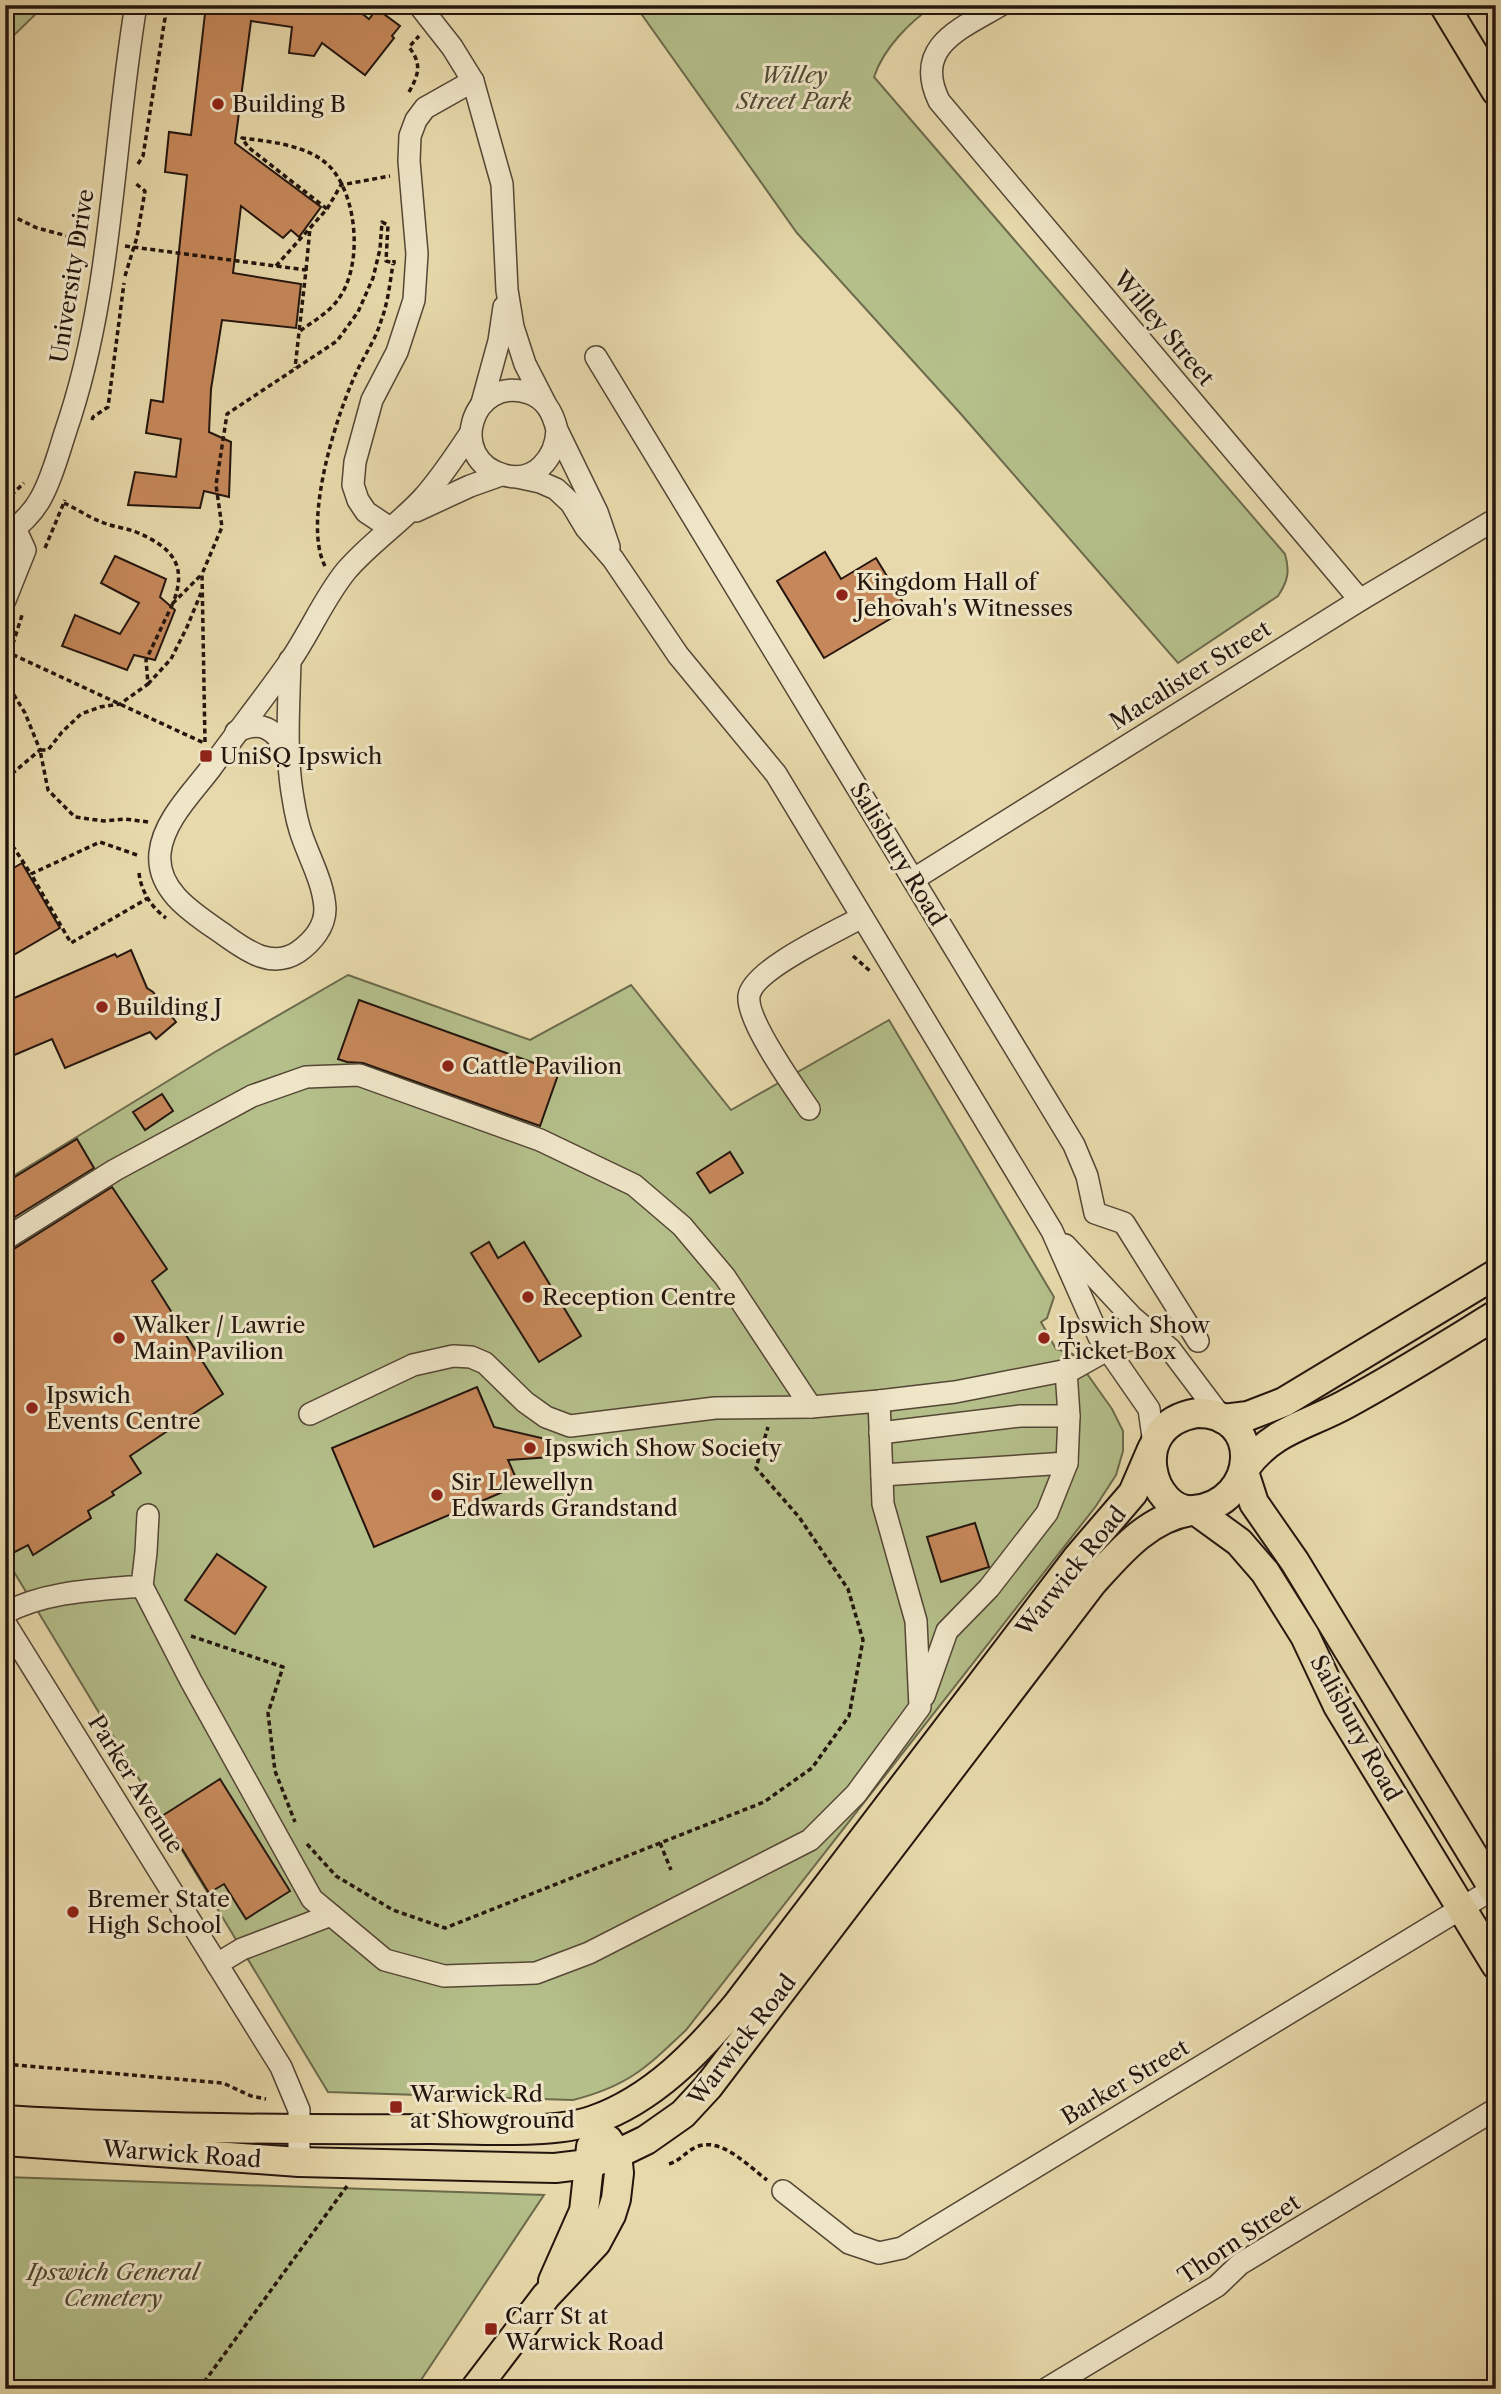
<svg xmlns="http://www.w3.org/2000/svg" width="1501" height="2394" viewBox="0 0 1501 2394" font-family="'Libre Caslon Text',serif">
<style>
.green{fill:#b4bf8a;stroke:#6c6a4c;stroke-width:2}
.building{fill:#c6885a;stroke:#23150e;stroke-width:2}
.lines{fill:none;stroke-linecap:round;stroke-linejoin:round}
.minor-casing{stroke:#544635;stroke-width:24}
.major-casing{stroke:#23150e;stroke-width:32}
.path{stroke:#23150e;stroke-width:3.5;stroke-dasharray:5 3.5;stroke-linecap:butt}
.minor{stroke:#efe6c8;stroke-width:21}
.major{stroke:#e7d9ab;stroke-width:28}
.poi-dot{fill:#8f2418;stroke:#efe6c8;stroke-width:2.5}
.labels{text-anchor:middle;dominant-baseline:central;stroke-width:6;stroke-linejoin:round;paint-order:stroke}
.park-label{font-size:23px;font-style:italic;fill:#4e4833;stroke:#efe6c8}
.poi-label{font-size:23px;fill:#23150e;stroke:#efe6c8;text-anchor:start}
.street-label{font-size:23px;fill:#23150e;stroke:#efe6c8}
</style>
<rect width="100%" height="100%" fill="#e7d9ab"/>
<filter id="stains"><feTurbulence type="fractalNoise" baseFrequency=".00286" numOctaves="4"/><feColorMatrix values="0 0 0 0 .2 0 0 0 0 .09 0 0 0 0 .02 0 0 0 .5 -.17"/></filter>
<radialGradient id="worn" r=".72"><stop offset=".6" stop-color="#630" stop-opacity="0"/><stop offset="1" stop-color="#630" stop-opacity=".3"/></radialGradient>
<g class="green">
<polygon points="5,5 45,5 5,44"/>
<path d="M635 5H935C910 21 883 49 874 77L1285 554C1290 571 1288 581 1278 596L1178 663 960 413 797 233Z"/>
<path d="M348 975 530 1040 631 985 731 1110 889 1020 1054 1297 1047 1318 1041 1322 1056 1349 1073 1354 1112 1409 1123 1431V1451L1116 1475 1096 1506 686 2030C646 2068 628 2086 573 2100L328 2092 5 1557V1181L215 1052Z"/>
<polygon points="5,2177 544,2195 415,2389 5,2389"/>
</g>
<g class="building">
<polygon points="206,5 351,5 369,19 377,9 400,26 392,36 394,38 365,75 322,43 314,56 289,53 292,27 251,21 235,143 321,207 299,237 291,230 283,238 241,206 233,273 301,284 296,328 222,320 211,389 209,432 231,442 229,497 204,491 200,508 128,505 135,472 176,477 181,439 146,433 151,400 163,402 187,175 165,172 169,132 191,135"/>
<polygon points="825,552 841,579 876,558 907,609 824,658 777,581"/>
<polygon points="115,556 166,579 160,597 175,610 155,660 134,655 127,670 62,646 75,615 120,634 139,603 101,583"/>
<polygon points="22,863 60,928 5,960 5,873"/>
<polygon points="131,950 147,988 153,992 176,1022 156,1039 150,1032 65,1068 52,1039 5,1059 5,1002 115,954 117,957"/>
<polygon points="359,1000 559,1072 540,1126 363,1063 347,1062 338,1059"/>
<polygon points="162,1094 173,1111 145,1130 133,1112"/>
<polygon points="77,1139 94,1168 5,1223 5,1183"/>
<polygon points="730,1152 743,1173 710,1193 697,1173"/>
<polygon points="112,1187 167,1269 152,1281 223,1394 130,1456 141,1473 112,1492 114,1495 88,1511 91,1518 33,1555 28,1545 5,1557 5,1252 12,1250"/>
<polygon points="489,1242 498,1258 524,1242 581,1336 539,1362 471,1253"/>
<polygon points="477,1387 494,1427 550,1440 551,1457 508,1460 519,1485 374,1547 332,1448"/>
<polygon points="975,1523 989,1567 941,1582 927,1537"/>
<polygon points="217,1554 266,1587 235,1634 185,1600"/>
<polygon points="220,1779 290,1891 246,1919 224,1884 209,1893 162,1816"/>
</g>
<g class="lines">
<defs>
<g id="minor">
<polyline points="419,5 452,47 473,81 502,184 507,290 513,327 525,364 545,403"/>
<path d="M1001 5C960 29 913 46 939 101L1360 600"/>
<polyline points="596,357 1074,1145 1087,1176 1095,1213 1124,1223 1198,1341"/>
<polyline points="482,403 499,341 504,307"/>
<path d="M557 430C556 457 535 484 504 475 446 460 471 374 529 393 546 399 553 413 557 430L597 512 609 547"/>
<polyline points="517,477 540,482 556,489 571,503 586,528 613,559 678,655 776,774 1052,1231 1099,1337 1149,1409 1154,1444"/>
<polyline points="416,511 470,486 501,475"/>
<polyline points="390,528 366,512 358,500 353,485 355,462 372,400 397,352 414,300 417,254 409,161 410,136 416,120 425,108 473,81"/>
<path d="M5 536C19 526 33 513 41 498 52 478 58 455 65 433 113 295 112 148 136 5"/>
<polyline points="5,600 25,550 15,528"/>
<path d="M290 660C289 705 285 753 293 798 295 811 298 826 303 839 311 861 324 885 325 909 325 927 312 942 298 952 272 969 247 951 226 936 198 916 156 893 160 853 163 821 193 792 211 768 237 732 265 697 290 661 310 632 324 598 346 571 369 544 399 524 423 498 441 478 455 456 470 434"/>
<path d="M236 732C261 719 275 729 288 752"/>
<polyline points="914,879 1360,600 1496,519"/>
<path d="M809 1109C794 1087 746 1020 749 996 753 969 838 931 862 917"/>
<polyline points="5,1239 115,1170 252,1096 306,1077 359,1075 540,1140 634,1185 682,1226 725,1277 811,1407"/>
<polyline points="1065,1245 1132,1317 1170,1349 1222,1418"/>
<polyline points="1066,1370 1069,1416"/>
<polyline points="310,1414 413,1365 453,1356 471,1357 485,1363 525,1402 546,1417 570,1426 715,1408 811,1407 879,1401 955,1392 1073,1369 1121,1342 1138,1338 1156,1338"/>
<polyline points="880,1433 1020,1416 1069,1416 1067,1463 882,1475"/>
<polyline points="142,1586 191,1681 312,1899 385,1960 444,1976 536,1973 589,1953 810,1840 856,1794 920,1707 916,1621 883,1504 879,1401"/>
<path d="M5 1613C46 1591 96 1590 142 1586L146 1552 148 1515"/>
<polyline points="5,1623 281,2067 299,2110 299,2162"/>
<polyline points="924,1696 947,1631 989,1588 1047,1513 1067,1463"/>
<polyline points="217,1964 242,1949 331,1915"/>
<polyline points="783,2191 849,2243 879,2253 902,2248 1493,1889"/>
<polyline points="1046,2389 1217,2286 1240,2264 1496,2109"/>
</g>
<g id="major">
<polyline points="1444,5 1496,91"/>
<path d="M1197 1413C1264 1412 1259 1503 1194 1510 1152 1515 1124 1425 1197 1413Z"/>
<polyline points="1223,1419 1248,1416 1284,1402 1496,1274"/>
<path d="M1245 1468C1273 1429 1309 1425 1348 1403 1398 1376 1447 1345 1496 1315"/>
<polyline points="1244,1472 1254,1503 1295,1562 1496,1893"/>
<polyline points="1195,1510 1239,1542 1265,1572 1305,1636 1338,1706 1496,1965"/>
<path d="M5 2120C147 2129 288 2130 430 2129 477 2129 552 2135 594 2120 653 2099 698 2052 737 2005L1078 1557 1133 1493 1152 1449"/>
<path d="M5 2141 299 2162 555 2168 588 2164 617 2154 646 2140 683 2114 708 2087 1092 1583C1120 1552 1148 1518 1191 1511"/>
<polyline points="553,2281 584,2211 591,2147"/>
<polyline points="475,2389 546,2296 596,2243 611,2215 616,2199 619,2173 617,2154 608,2140"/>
</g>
</defs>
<use href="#minor" class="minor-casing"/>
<use href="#major" class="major-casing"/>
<g class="path">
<path d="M409 92C419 74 422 64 409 47L419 36"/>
<polyline points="138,164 143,156 165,18 161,5"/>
<polyline points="327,209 341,185 390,176"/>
<polyline points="10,215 37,228 86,241"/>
<polyline points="125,246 306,270 295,368"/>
<path d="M276 266 327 209 248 147 242 138C272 142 311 145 332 169 358 200 363 268 337 301 328 313 312 322 300 331"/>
<polyline points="306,270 310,228"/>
<polyline points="125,276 137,237 145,191 135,183"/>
<polyline points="92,420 93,417 108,407 124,283"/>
<polyline points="5,501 24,483"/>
<path d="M64 503C77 509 90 518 104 523 114 527 126 528 136 532 172 547 188 565 173 603L202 574"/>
<polyline points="45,548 65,500"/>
<path d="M325 566C302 522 337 412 358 369 366 353 376 338 381 321 388 303 390 282 393 264"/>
<polyline points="5,651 204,743"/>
<polyline points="5,659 10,653 23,612"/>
<polyline points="5,680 25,713 40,750 14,772 5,770"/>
<polyline points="148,684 171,659 187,627 201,593"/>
<polyline points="205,742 202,574 222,527 216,485 227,414 337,341 358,312 373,278 380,249 382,222 388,225 386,261 394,263 394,260"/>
<polyline points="148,822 125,819 104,821 75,817 48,790 40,750 48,750 62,732 81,714 100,707 120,704 148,684 146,660 173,603"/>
<polyline points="5,855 14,848 31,874"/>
<polyline points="137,855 100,842 31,874 71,943 148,898"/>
<path d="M139 873C141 891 151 907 166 918"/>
<polyline points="853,956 870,971"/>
<polyline points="191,1636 283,1667 268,1713 275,1771 295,1822"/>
<polyline points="660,1843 671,1870"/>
<polyline points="307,1844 336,1876 393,1910 445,1928 764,1802 812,1768 849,1716 863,1640 848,1589 799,1517 756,1468 768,1427"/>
<polyline points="5,2064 223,2083 251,2096 266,2099"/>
<path d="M669 2164C680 2161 685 2152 696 2147 721 2136 748 2166 767 2180"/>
<polyline points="199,2389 347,2186"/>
</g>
<use href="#minor" class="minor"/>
<use href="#major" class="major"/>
</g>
<g class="poi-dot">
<circle cx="218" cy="104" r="7"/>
<circle cx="842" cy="595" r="7"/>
<rect x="199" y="749" width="14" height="14" rx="3.5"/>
<circle cx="102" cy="1007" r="7"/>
<circle cx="448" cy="1066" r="7"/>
<circle cx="528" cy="1297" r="7"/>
<circle cx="119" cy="1338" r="7"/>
<circle cx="1044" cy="1338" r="7"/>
<circle cx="32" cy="1408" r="7"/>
<circle cx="530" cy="1448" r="7"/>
<circle cx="437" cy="1495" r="7"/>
<circle cx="73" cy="1912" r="7"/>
<rect x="389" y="2100" width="14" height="14" rx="3.5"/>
<rect x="484" y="2322" width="14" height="14" rx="3.5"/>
</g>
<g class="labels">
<g class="park-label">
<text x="794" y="75">Willey<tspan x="794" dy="26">Street Park</tspan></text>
<text x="113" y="2272">Ipswich General<tspan x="113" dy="26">Cemetery</tspan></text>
</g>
<g class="poi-label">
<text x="232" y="104">Building B</text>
<text x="856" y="582">Kingdom Hall of<tspan x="856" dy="26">Jehovah's Witnesses</tspan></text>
<text x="220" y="756">UniSQ Ipswich</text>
<text x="116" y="1007">Building J</text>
<text x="462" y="1066">Cattle Pavilion</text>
<text x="542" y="1297">Reception Centre</text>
<text x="133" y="1325">Walker / Lawrie<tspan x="133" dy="26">Main Pavilion</tspan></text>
<text x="1058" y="1325">Ipswich Show<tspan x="1058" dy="26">Ticket Box</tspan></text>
<text x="46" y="1395">Ipswich<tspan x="46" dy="26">Events Centre</tspan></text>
<text x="544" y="1448">Ipswich Show Society</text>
<text x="451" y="1482">Sir Llewellyn<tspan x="451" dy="26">Edwards Grandstand</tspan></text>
<text x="87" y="1899">Bremer State<tspan x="87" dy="26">High School</tspan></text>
<text x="410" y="2094">Warwick Rd<tspan x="410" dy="26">at Showground</tspan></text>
<text x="505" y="2316">Carr St at<tspan x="505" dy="26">Warwick Road</tspan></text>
</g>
<g class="street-label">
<text transform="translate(72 276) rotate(-81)">University Drive</text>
<text transform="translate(1164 328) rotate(50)">Willey Street</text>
<text transform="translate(1190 675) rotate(-32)">Macalister Street</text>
<text transform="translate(898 854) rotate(59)">Salisbury Road</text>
<text transform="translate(1071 1571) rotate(-51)">Warwick Road</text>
<text transform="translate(1356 1728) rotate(61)">Salisbury Road</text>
<text transform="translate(136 1784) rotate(58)">Parker Avenue</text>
<text transform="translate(742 2040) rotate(-52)">Warwick Road</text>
<text transform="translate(1125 2082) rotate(-31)">Barker Street</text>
<text transform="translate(182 2154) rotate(4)">Warwick Road</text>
<text transform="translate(1239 2239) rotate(-34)">Thorn Street</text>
</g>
</g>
<rect width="1501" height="2394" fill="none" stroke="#e7d9ab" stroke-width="28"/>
<rect x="7" y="7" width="1487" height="2380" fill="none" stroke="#23150e" stroke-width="3.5"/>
<rect x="14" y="14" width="1473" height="2366" fill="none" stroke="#23150e" stroke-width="2"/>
<rect width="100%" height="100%" filter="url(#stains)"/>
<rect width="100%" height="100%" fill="url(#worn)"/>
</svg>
